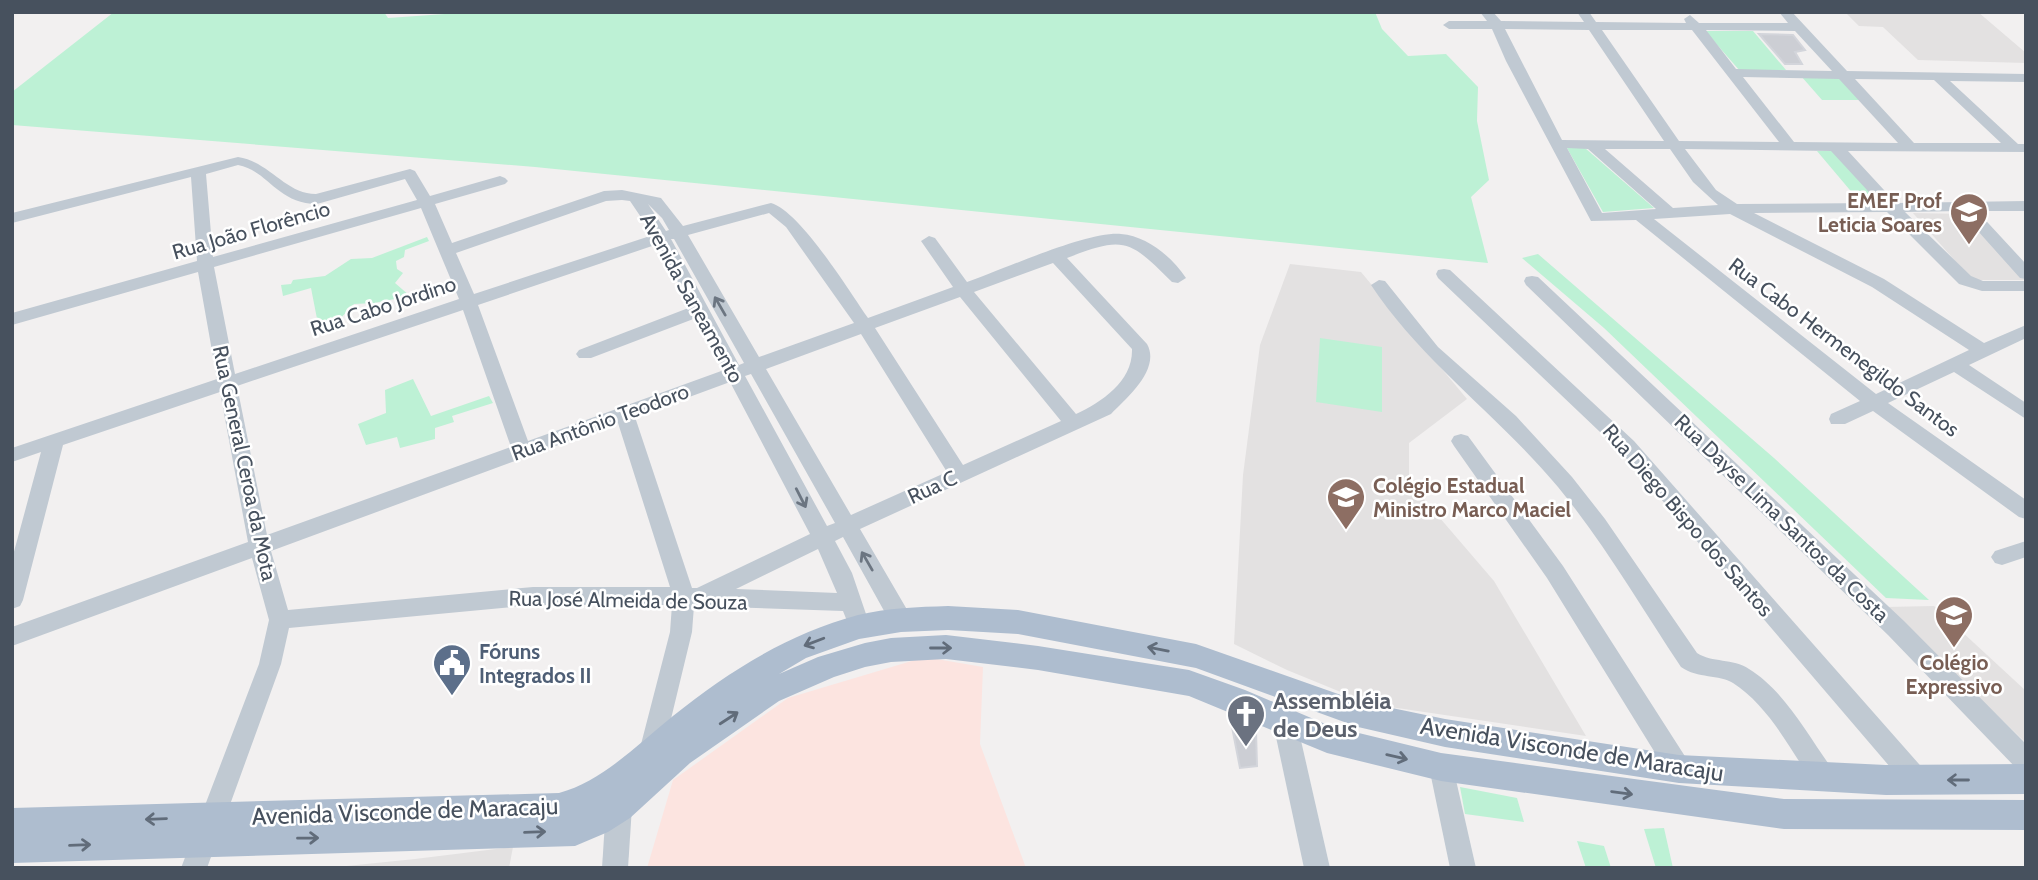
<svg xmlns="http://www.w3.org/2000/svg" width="2038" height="880" viewBox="0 0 2038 880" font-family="Cabin,sans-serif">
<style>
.education{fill:#e3e1e1}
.medical{fill:#fce4e0}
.green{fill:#bdf1d5}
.building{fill:#ccced4;stroke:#d3d5db;stroke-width:2}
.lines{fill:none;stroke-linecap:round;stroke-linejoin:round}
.minor{fill:#c0c9d2;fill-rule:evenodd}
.major{fill:#aebdcf;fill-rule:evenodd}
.oneway{stroke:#6b7581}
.oneway2{stroke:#616c7a}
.labels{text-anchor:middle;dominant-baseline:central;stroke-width:5;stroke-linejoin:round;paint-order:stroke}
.education-label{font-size:21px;font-weight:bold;fill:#785e54;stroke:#fff;text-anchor:end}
.street-label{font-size:21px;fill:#47515e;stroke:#fff}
.service-label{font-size:21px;font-weight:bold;fill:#4e5e75;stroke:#fff;text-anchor:start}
.near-worship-label{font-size:24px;font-weight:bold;fill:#5b616d;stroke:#fff;text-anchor:start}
.near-street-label{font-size:24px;fill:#47515e;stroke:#fff}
</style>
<rect width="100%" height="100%" fill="#f2f0f0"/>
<g class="education">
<polygon points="1845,12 1978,12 2026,53 2026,63 1918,60 1883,27 1859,26"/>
<polygon points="1913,213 1965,214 2026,280 1972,280"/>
<polygon points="1290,264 1361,272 1467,399 1409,443 1409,482 1494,581 1586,736 1370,704 1287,670 1234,644 1243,475 1260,345"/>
<polygon points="1934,606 2026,691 2026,743 1885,607"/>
<polygon points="513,847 509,868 327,868 415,859"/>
</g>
<polygon class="medical" points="925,657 983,667 980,744 1026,868 647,868 673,780 788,698"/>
<g class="green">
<polygon points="114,12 384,12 388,18 473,12 1375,12 1382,29 1408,56 1446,54 1478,87 1477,121 1489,180 1471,197 1488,263 535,167 12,125 12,92"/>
<polygon points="1705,31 1753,31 1786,70 1740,71"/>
<polygon points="1801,76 1839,78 1861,100 1822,100"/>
<polygon points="1567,148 1585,148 1654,208 1603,212"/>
<polygon points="1817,151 1835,151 1879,202 1860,202"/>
<polygon points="427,237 429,241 405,250 404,257 396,261 397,269 403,273 395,283 410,296 374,303 354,304 335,324 319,329 311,288 283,296 281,285 291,284 293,280 325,276 351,259 372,258"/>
<polygon points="1538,254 1774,458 1929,600 1886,598 1604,328 1522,258"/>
<polygon points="1320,338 1382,347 1382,412 1316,402"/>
<polygon points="413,379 431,416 489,396 493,403 452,416 454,422 435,428 435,439 400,448 397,437 366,445 358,424 386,413 385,390"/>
<polygon points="1460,787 1517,798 1524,822 1465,814"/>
<polygon points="1664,828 1673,868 1656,868 1644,829"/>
<polygon points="1577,841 1604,846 1611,868 1586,868"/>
</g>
<g class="building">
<polygon points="1759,34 1793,35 1805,50 1795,52 1802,64 1785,64"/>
<polygon points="1232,727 1256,731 1257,766 1240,768"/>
</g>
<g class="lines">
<g class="minor">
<path d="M1480 12H1493L1501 21 1584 22 1577 12H1589L1596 22 1686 23 1684 19 1690 15 1699 23H1788L1779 12H1792L1847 71 2026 74V82L1950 81 2018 144H2026V152L1848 151 1896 203 2026 201V211H1977L2026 264V279L2020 278 1960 211 1905 212 1971 276 1983 281H2026V291H1982L1959 284 1887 212 1754 213 1884 279 1984 343 2026 325V338L1969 365 2026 403V419L1954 372 1888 403 2026 500V519L2019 517 1873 411 1845 424H1831L1829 419 1831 414 1860 401 1636 220 1591 221 1506 61 1492 29H1449L1443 25 1449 21H1487ZM1505 29 1589 30 1664 141 1562 140ZM1602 30H1692L1779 142 1679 141ZM1706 30 1795 31 1832 71 1736 69ZM1743 77 1839 79 1898 143 1794 142ZM1855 79 1934 80 2001 143H1914ZM1567 148 1588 149 1656 209 1602 213ZM1605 149H1670L1693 182 1718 205 1673 208ZM1685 149 1831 151 1879 203 1737 204 1716 190ZM1730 214 1872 287 1969 350 1876 394 1654 219Z"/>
<path d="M238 157C270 162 285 194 316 194L410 169 415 171 430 196 500 176 505 178 508 181 505 184 435 204 452 243 604 191 622 190 661 198 683 226 771 203C800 211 849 291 868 318L953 287 921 241 929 236 935 238 967 282C1002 270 1087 231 1121 234 1147 236 1172 257 1186 278L1178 283 1172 282C1129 239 1124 236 1067 258L1147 344C1161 369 1127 398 1111 414L860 529 909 613 912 620 909 627 901 629 893 627 843 537 835 541 852 573 866 614 863 621 855 623 847 621 843 611 694 606 692 632 663 752 660 760 651 763 642 760 639 752 670 632 672 605H533L289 628 281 664 207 868H181L259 664 269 620 252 558 12 646V627L248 542 220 392 63 445 23 600 20 606 12 609V559L41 452 12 462V448L217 379 198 272 12 325V313L197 261 191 177 12 223V213ZM238 165C269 171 276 203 317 204L405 179 417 200 213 257 206 174ZM622 200 630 201 653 235 474 294 456 253 606 201ZM648 204 662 218 669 230 666 231ZM421 208 459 299 235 374 214 267ZM769 213 786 227 854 323 759 357 688 235ZM671 239H674L744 363 739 365ZM658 244 691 307 579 350 576 354 579 358H591L696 318 724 370 528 441 478 305ZM1053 263 1132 349C1133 381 1102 402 1076 414L974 292ZM960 297 1061 421 963 465 875 328ZM463 310 511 447 267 535 237 386ZM861 334 947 472 851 515 766 369ZM751 374 835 523 827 526 745 376ZM730 382 810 534 697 588H692L635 417ZM618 423 670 587H533L288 610 271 551ZM818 549 837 593 736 589Z"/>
<polygon points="1444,269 1450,270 1634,441 1926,772 1929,780 1926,788 1917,792 1908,788 1620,451 1438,278 1436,274 1438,270"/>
<polygon points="1532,276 1538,277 1904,621 2026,744 2026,772 2017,769 1888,635 1526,285 1524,281 1526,277"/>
<path d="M1379 280 1385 281 1438 347 1516 416 1572 477 1605 519 1697 653C1712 663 1733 658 1749 669 1785 691 1808 736 1833 770L1836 778 1833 786 1824 789 1815 786C1792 752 1769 706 1733 683 1719 674 1698 679 1681 667 1641 607 1604 543 1558 487 1499 416 1422 362 1371 285Z"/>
<polygon points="1461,434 1468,436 1563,566 1688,761 1691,769 1688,777 1679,780 1670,777 1547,578 1454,446 1451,441 1454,436"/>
<polygon points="2026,541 2026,557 2002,565 1995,563 1991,557 1995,551"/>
<polygon points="1285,712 1293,715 1297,723 1330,868 1304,868 1273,723 1277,715"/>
<polygon points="1441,756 1450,759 1453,767 1476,868 1450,868 1429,767 1432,759"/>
<polygon points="619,795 628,799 632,807 628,868 602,868 606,807 610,799"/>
</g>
<path class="major" d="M948 606 1018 610 1196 644 1358 701 1445 719 1679 755 1886 765 2026 764V794L1886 795 1679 783 1445 747 1358 727 1196 668 1018 634 948 630 901 632 859 639 806 658 779 674 818 657 865 643 891 638 946 635 1038 646 1189 670 1245 690 1330 726 1441 753 1784 799 2026 800V830L1784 829 1441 781 1327 753 1189 696 1038 670 946 659 891 662 865 667 834 677 779 701 690 763 630 818 608 832 575 846 12 863V808L559 793C603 781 638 744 673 716 729 671 788 634 858 615 887 608 918 607 948 606Z"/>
</g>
<defs><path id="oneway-shaft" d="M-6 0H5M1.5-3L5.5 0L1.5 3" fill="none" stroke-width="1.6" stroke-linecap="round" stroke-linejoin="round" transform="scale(1.75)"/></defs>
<g class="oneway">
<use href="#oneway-shaft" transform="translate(720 306) rotate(-120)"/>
<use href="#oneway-shaft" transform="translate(801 498) rotate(63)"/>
<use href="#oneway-shaft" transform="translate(867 561) rotate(-120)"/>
</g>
<g class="oneway2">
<use href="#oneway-shaft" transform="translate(814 642) rotate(159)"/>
<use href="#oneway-shaft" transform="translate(941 648)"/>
<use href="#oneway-shaft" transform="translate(1158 649) rotate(-169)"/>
<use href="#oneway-shaft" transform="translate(729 718) rotate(-33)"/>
<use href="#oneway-shaft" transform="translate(1397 757) rotate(13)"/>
<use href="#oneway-shaft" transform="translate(1958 780) rotate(180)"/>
<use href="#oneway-shaft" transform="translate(1622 793) rotate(8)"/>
<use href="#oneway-shaft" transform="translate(156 819) rotate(178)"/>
<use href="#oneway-shaft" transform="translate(535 832) rotate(-2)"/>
<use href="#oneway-shaft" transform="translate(308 838) rotate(-1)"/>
<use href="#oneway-shaft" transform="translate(80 845) rotate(-2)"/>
</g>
<defs>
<symbol id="school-pin" viewBox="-11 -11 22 30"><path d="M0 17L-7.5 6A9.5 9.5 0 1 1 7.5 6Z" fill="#8d6e63" stroke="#fff"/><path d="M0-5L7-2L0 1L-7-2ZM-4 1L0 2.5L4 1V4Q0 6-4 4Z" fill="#fff"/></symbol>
<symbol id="civic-pin" viewBox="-11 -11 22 30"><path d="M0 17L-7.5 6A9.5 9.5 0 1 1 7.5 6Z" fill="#5c6f8a" stroke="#fff"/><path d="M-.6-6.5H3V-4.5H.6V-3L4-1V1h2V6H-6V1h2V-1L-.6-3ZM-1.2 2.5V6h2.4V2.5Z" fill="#fff"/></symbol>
<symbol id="church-pin" viewBox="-11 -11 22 30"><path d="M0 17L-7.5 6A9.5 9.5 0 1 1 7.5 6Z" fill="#6b7280" stroke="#fff"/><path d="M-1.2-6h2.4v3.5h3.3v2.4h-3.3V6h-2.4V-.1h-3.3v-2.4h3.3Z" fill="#fff"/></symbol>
</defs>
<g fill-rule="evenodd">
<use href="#school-pin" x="1947" y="190" width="44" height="60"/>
<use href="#school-pin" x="1324" y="475" width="44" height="60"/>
<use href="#school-pin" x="1932" y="593" width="44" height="60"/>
<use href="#civic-pin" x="430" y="641" width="44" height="60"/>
<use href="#church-pin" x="1224" y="692" width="44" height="60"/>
</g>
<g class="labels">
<g class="education-label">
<text x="1942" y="200">EMEF Prof<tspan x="1942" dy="24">Leticia Soares</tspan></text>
<text x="1373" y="485" text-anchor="start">Colégio Estadual<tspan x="1373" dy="24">Ministro Marco Maciel</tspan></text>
<text x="1954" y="662" text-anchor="middle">Colégio<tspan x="1954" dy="24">Expressivo</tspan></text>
</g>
<g class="street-label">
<text transform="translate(251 230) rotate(-16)">Rua João Florêncio</text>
<text transform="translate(692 298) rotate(61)">Avenida Saneamento</text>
<text transform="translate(383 306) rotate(-18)">Rua Cabo Jordino</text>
<text transform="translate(1844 347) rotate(37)">Rua Cabo Hermenegildo Santos</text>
<text transform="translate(600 422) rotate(-20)">Rua Antônio Teodoro</text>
<text transform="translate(245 463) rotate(78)">Rua General Ceroa da Mota</text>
<text transform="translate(932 487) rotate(-25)">Rua C</text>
<text transform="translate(1782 518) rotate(44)">Rua Dayse Lima Santos da Costa</text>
<text transform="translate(1688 520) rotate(49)">Rua Diego Bispo dos Santos</text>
<text transform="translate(628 600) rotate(1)">Rua José Almeida de Souza</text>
</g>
<g class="service-label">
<text x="479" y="651">Fóruns<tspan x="479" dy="24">Integrados II</tspan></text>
</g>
<g class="near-worship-label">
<text x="1273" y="700">Assembléia<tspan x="1273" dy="28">de Deus</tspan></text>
</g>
<g class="near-street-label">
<text transform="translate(1572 749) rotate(9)">Avenida Visconde de Maracaju</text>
<text transform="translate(405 811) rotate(-2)">Avenida Visconde de Maracaju</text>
</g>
</g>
<rect width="2038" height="880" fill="none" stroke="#47515e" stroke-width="28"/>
</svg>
